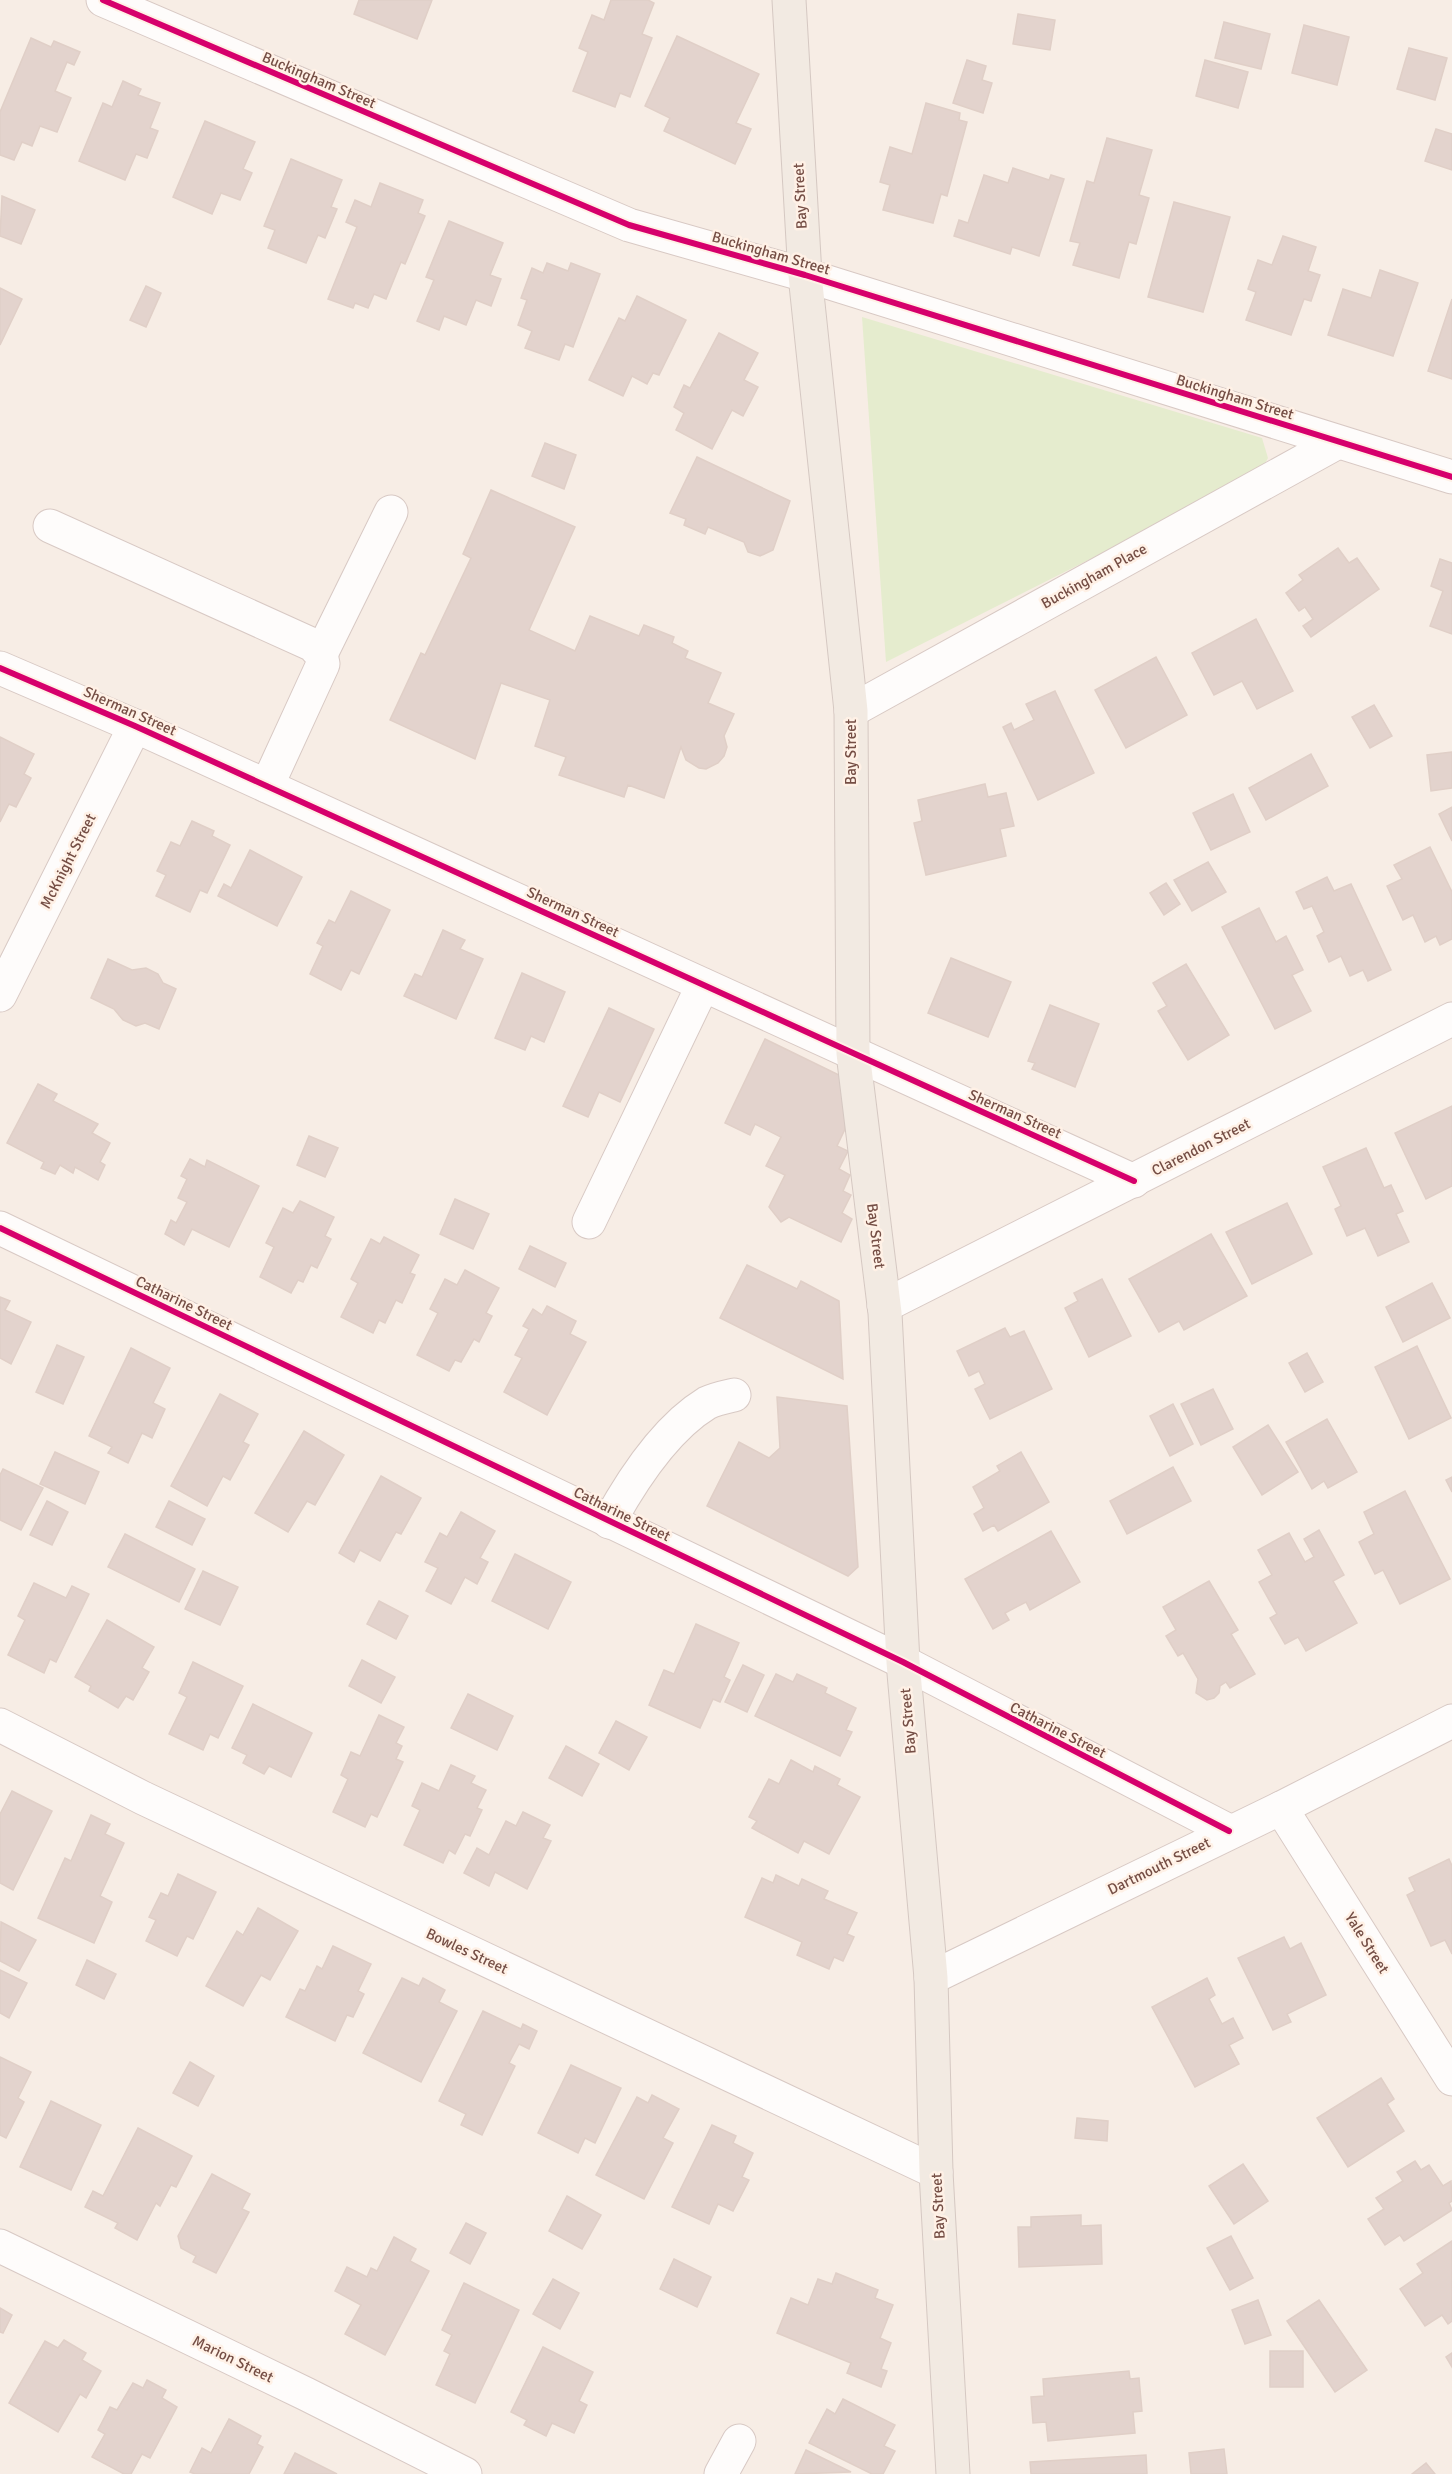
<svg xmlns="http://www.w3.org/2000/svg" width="1452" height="2474" viewBox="0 0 1452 2474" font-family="Signika,sans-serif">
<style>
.green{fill:#e5ecce}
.building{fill:#e3d3cd;stroke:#e0cfc7;stroke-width:1.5}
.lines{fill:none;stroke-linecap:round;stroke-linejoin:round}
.minor-casing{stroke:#d8c9c4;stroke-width:35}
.major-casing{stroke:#d5c8c2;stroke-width:35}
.minor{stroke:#fefcfb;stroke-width:33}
.major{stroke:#f2eae2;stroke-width:33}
.cycleway-casing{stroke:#fff1e6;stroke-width:10}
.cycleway{stroke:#d6006c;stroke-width:6}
.labels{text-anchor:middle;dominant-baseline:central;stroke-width:5;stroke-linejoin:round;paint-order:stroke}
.street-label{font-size:15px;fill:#754e45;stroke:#fff1e6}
</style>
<rect width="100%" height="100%" fill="#f7ede5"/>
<polygon class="green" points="862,317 1262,438 1268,458 1259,474 886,662"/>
<g class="building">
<polygon points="359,0 432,0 417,39 354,14"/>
<polygon points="611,0 648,0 654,3 642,34 652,38 630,97 620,93 615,107 573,91 588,52 579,48 592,15 604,20"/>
<polygon points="1018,14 1055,20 1050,50 1013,44"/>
<polygon points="1224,22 1270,34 1261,69 1215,58"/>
<polygon points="1304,25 1349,37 1337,85 1292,73"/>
<polygon points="677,36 759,74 736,123 751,129 735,164 664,131 670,118 645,106"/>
<polygon points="31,38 51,47 54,41 80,52 74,65 67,62 55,91 71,98 57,132 40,126 32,146 22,142 14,160 0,155 0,112"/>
<polygon points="1409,48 1447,58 1435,100 1397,89"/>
<polygon points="967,60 986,66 982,80 992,83 983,113 953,103"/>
<polygon points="1205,60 1248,72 1238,108 1196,96"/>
<polygon points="123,81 141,89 138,95 160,103 150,128 158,131 147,158 136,154 125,180 79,161 103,103 112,107"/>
<polygon points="926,103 960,113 959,120 967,122 947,196 941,194 933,223 883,210 890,185 880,182 890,147 912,154"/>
<polygon points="205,121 255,142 243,169 252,173 240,200 221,193 212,214 173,197"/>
<polygon points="1436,129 1452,134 1452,170 1425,161"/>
<polygon points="1107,138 1152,150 1139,195 1149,198 1136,244 1129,242 1119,278 1073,265 1080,243 1070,241 1087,181 1094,183"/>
<polygon points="291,159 342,180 331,207 337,209 325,238 318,235 306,263 268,248 275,230 264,226"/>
<polygon points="1013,168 1049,180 1051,175 1064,179 1039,256 1012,247 1010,254 954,236 959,220 968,223 984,175 1008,183"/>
<polygon points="380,183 423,200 418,213 425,216 405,264 401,262 386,299 374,294 368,308 355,303 353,308 328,299 357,227 346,222 355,200 371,207"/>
<polygon points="2,196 35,210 21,244 0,236"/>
<polygon points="1174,202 1230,217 1203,312 1148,297"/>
<polygon points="449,221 503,243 490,275 501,279 491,306 476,300 466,325 444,316 439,330 417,321 434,280 426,277"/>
<polygon points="1283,236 1316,247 1308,271 1320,275 1311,301 1304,299 1291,335 1246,320 1256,292 1248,289 1258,260 1272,265"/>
<polygon points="547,263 568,271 571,263 600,274 573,347 565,344 559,360 525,348 532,331 518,325 527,300 521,298 532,268 543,273"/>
<polygon points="1380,270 1418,283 1393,356 1328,335 1343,289 1371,298"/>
<polygon points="146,286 161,293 146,327 130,320"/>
<polygon points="0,288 22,299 0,345"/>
<polygon points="637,296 686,320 659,375 653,373 647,384 632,376 623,396 589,380 619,318 625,321"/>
<polygon points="1452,299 1452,379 1428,371"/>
<polygon points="719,333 758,353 744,380 758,387 743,416 732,410 712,449 676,430 684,413 674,407 684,385 690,388"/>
<polygon points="545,443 576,455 564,489 532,476"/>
<polygon points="697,457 790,501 773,550 760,556 748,552 744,542 708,527 705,534 684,525 686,519 670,513"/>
<polygon points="491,490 575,527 529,630 575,651 590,616 639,636 644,625 674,637 672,643 688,651 685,658 721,673 708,703 734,714 724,736 727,747 724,756 718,763 706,769 699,768 686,760 681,747 664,798 628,785 624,797 559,775 566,757 535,746 550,700 501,683 475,759 390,720 421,653 425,655 471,558 463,554"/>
<polygon points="1338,548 1349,563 1357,558 1379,589 1311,637 1303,626 1313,619 1305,607 1299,611 1286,593 1303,580 1299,575"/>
<polygon points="1440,559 1452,563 1452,634 1430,626 1443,591 1431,586"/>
<polygon points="1256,619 1293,691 1257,709 1242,681 1214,695 1192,653"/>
<polygon points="1156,657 1187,715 1126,748 1095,690"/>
<polygon points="1055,691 1094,773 1038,800 1003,727 1011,723 1014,730 1034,720 1026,704"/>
<polygon points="1374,705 1392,736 1370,748 1352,717"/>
<polygon points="0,737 34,754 24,774 31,778 16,807 9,804 0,822"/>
<polygon points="1452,752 1452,788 1431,791 1427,755"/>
<polygon points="1311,754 1328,786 1266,820 1249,788"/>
<polygon points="985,784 988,797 1006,793 1014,826 1000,829 1006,856 926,875 914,823 922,821 918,800"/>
<polygon points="1233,794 1250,832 1211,850 1193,813"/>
<polygon points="1452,807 1452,841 1439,814"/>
<polygon points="192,821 214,831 212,836 230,845 207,893 200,890 190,912 156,896 166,875 157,871 171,842 180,846"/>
<polygon points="1430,847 1452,892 1452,939 1440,945 1436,936 1425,942 1413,915 1403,920 1387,886 1402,879 1394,865"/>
<polygon points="250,850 302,877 277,926 218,896 224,884 231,888"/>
<polygon points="1208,862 1226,892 1192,911 1174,880"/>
<polygon points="1327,877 1334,891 1351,884 1391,970 1368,981 1363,970 1350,976 1341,956 1329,962 1317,936 1324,932 1312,906 1304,909 1296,892"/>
<polygon points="1166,883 1180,904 1164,915 1150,893"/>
<polygon points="351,891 390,910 359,974 351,970 341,990 310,974 323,946 317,943 329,920 335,923"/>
<polygon points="1259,908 1276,942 1286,936 1303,970 1292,975 1311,1011 1275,1029 1222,927"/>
<polygon points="443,930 465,940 460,949 483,959 456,1019 404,996 415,974 422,977"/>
<polygon points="951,958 1011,982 988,1037 928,1013"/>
<polygon points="108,959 132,970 146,968 158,974 163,983 176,989 159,1029 145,1023 136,1026 123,1020 114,1009 91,998"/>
<polygon points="1186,964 1229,1035 1188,1060 1158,1011 1167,1006 1153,983"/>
<polygon points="522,973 565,992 544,1042 531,1036 525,1050 495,1038"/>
<polygon points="1050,1005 1099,1024 1075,1087 1032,1069 1035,1063 1028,1061"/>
<polygon points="609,1008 654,1029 620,1102 599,1092 588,1117 563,1106"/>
<polygon points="765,1039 843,1077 845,1129 837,1146 848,1151 839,1169 850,1175 843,1191 851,1195 842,1213 852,1219 841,1242 789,1217 781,1222 769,1207 785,1175 766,1166 781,1137 755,1124 750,1135 725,1123"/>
<polygon points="38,1084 57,1094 53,1101 98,1124 92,1133 110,1143 100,1162 105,1165 98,1180 75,1167 73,1173 60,1165 55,1174 41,1168 44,1162 7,1143"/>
<polygon points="1452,1106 1452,1186 1426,1199 1395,1133"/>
<polygon points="309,1136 338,1148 325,1177 297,1165"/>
<polygon points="1366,1148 1384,1188 1391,1185 1403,1211 1396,1214 1409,1242 1378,1256 1365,1228 1347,1236 1335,1209 1341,1206 1323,1167"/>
<polygon points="190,1159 205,1167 207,1160 259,1186 229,1247 192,1229 184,1245 165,1234 171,1220 176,1223 187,1202 178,1198 187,1179 181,1176"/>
<polygon points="455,1199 489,1214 473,1249 440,1234"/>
<polygon points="300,1201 334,1217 325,1236 331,1239 317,1268 311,1265 303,1282 298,1280 291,1293 260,1277 274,1247 266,1243 283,1208 293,1213"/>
<polygon points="1287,1203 1312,1254 1252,1284 1226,1232"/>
<polygon points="1211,1234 1247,1296 1184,1330 1179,1321 1159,1332 1129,1279"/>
<polygon points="384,1237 419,1255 410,1273 415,1275 402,1303 396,1300 385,1323 379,1320 373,1333 341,1317 358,1283 351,1279 371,1239 380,1244"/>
<polygon points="530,1246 566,1263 555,1287 519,1269"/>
<polygon points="747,1265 797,1289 801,1281 839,1301 843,1379 720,1318"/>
<polygon points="465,1270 499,1288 486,1313 492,1316 479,1342 474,1339 461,1362 455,1360 449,1371 417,1355 438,1313 430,1309 445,1279 457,1285"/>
<polygon points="1102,1279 1131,1336 1089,1357 1065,1308 1078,1301 1074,1293"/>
<polygon points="1432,1283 1450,1318 1403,1342 1386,1307"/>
<polygon points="0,1297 10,1301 5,1310 31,1322 11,1364 0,1358"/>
<polygon points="547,1306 576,1321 570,1334 586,1342 547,1415 504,1392 522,1358 515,1355 529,1329 523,1326 533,1309 542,1315"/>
<polygon points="1005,1328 1010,1337 1024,1331 1052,1389 990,1419 975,1389 985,1384 979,1371 969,1376 957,1351"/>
<polygon points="57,1345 84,1357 63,1404 36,1392"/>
<polygon points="1417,1346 1451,1418 1409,1439 1375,1367"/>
<polygon points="131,1348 170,1368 153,1403 165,1409 152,1438 142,1433 128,1463 108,1453 112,1447 89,1436"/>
<polygon points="1307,1353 1323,1382 1305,1392 1289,1363"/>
<polygon points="1213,1389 1233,1429 1201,1445 1181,1404"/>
<polygon points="220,1394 258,1414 243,1442 249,1445 230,1480 223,1476 207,1506 171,1486"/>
<polygon points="777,1397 847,1406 858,1567 848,1576 707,1506 739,1442 769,1458 780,1448"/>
<polygon points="1173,1404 1193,1444 1170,1456 1150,1416"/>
<polygon points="1327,1419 1357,1472 1328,1488 1324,1481 1312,1489 1286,1442"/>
<polygon points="1268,1425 1298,1472 1262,1495 1233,1447"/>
<polygon points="304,1431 344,1455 315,1505 307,1501 288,1532 255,1513"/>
<polygon points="55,1452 99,1472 85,1504 40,1484"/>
<polygon points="1021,1452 1049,1502 998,1531 994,1525 983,1531 974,1514 984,1508 973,1487 1000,1471 997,1466"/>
<polygon points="1173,1467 1191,1501 1127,1534 1110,1501"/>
<polygon points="3,1469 43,1488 21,1530 0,1520 0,1475"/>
<polygon points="381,1476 421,1498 401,1534 396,1532 380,1561 360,1550 354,1562 339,1553"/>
<polygon points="1452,1477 1452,1492 1446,1480"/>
<polygon points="1405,1491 1450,1579 1400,1604 1383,1570 1375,1574 1359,1542 1374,1534 1364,1512"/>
<polygon points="47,1501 68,1512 52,1545 30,1535"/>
<polygon points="169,1501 205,1519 192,1545 156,1527"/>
<polygon points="461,1512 495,1531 480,1558 488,1562 477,1584 465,1577 451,1604 426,1591 438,1568 425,1562 440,1533 447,1537"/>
<polygon points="1319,1530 1344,1575 1333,1581 1357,1623 1306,1651 1298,1637 1285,1644 1270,1618 1277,1614 1259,1582 1272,1575 1258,1550 1289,1533 1305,1562 1314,1557 1304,1539"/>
<polygon points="1051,1531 1080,1582 1030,1610 1026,1602 1005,1613 1009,1620 993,1629 965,1579"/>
<polygon points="125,1534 195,1569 179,1602 108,1567"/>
<polygon points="515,1554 571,1582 548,1629 492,1601"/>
<polygon points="203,1571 238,1587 220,1625 185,1609"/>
<polygon points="1209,1581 1238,1630 1231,1634 1255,1674 1230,1688 1226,1682 1220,1686 1219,1693 1214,1698 1207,1700 1196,1693 1198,1679 1183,1653 1178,1656 1166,1636 1176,1630 1163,1607"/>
<polygon points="34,1583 66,1598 72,1586 89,1594 56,1662 50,1659 44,1673 8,1655 25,1620 18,1616"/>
<polygon points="379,1601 408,1616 396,1639 367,1624"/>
<polygon points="107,1620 154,1647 142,1668 149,1672 133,1700 126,1696 118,1708 89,1691 91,1686 75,1677"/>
<polygon points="696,1624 739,1643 724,1677 730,1680 720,1702 713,1699 700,1728 649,1705 664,1670 674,1674"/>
<polygon points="362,1660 395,1677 381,1703 349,1686"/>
<polygon points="193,1662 243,1686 218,1738 210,1734 203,1750 169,1734 187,1697 179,1693"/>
<polygon points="743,1665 764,1675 747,1712 725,1702"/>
<polygon points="776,1674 793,1682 797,1674 827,1688 825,1693 856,1708 846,1730 852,1732 840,1756 755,1716"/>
<polygon points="468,1694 513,1716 497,1750 451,1728"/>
<polygon points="253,1704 312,1733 291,1777 269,1766 264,1774 243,1763 247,1755 232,1748"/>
<polygon points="379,1715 404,1727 396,1743 402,1746 396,1759 403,1762 377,1817 371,1814 365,1827 333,1812 348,1779 341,1775 351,1752 360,1756"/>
<polygon points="616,1721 647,1737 629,1770 599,1753"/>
<polygon points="566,1746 599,1764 582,1796 549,1778"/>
<polygon points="791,1760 813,1772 815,1766 840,1779 837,1785 860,1797 829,1854 804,1841 798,1853 752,1828 757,1821 749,1817 769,1779 779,1784"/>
<polygon points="451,1765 475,1776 471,1783 486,1790 477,1808 482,1810 470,1836 465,1834 455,1854 449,1850 443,1863 404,1845 420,1810 412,1806 422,1783 439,1791"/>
<polygon points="12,1791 52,1811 13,1890 0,1883 0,1814"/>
<polygon points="523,1812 550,1825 543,1838 551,1841 527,1889 495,1872 489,1886 464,1873 477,1848 489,1855 506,1821 516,1826"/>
<polygon points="91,1815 110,1824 105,1834 124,1843 100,1896 112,1902 94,1943 38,1918 65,1858 71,1861"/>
<polygon points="1449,1859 1452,1866 1452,1954 1445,1940 1431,1946 1407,1895 1415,1891 1409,1878"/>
<polygon points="178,1874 216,1892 193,1939 187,1936 177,1956 146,1941 156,1920 149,1917 161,1893 168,1896"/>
<polygon points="776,1875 799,1886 802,1879 828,1891 824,1899 857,1913 847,1934 854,1937 843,1961 834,1957 829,1969 797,1955 802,1942 745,1917 762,1878 773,1883"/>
<polygon points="258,1908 298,1931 270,1980 261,1975 243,2006 206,1986 237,1931 243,1935"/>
<polygon points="1,1922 36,1940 19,1971 0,1961"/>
<polygon points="1284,1937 1290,1949 1301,1943 1326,1995 1287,2014 1291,2022 1273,2030 1238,1958"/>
<polygon points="333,1946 371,1964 358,1991 364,1994 353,2017 347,2015 335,2041 286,2017 300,1989 305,1991 317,1966 322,1969"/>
<polygon points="87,1960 116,1974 104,1999 76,1985"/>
<polygon points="0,1970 27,1983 9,2018 0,2013"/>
<polygon points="402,1978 419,1986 423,1978 445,1990 439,2002 457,2011 421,2082 363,2053"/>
<polygon points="1207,1978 1215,1995 1209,1999 1222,2024 1233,2018 1243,2038 1229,2045 1239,2064 1195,2087 1152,2007"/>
<polygon points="483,2011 521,2029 523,2024 537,2031 529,2049 519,2044 509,2063 515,2066 482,2135 461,2125 466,2114 439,2101"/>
<polygon points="0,2057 31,2072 18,2098 24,2102 6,2138 0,2135"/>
<polygon points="190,2062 214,2076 198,2106 173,2093"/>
<polygon points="571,2065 621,2088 595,2143 585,2138 578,2153 538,2133"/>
<polygon points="1381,2078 1394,2099 1387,2104 1404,2131 1348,2167 1317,2118"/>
<polygon points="652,2095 679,2109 663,2138 673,2143 644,2199 596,2175 637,2097 648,2103"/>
<polygon points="51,2101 101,2125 71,2190 20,2167"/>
<polygon points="1077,2118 1108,2121 1107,2141 1075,2138"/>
<polygon points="712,2125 736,2136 733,2143 753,2153 742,2177 749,2180 733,2211 718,2204 709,2224 672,2207"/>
<polygon points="138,2128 192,2156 176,2187 171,2185 160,2206 156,2203 137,2240 115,2228 118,2223 85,2207 93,2191 103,2196"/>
<polygon points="1415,2161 1421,2170 1429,2165 1443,2186 1451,2181 1452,2201 1449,2203 1452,2210 1404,2241 1400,2235 1385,2245 1368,2219 1384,2209 1376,2198 1403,2181 1397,2172"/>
<polygon points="1243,2164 1268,2201 1234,2224 1209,2186"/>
<polygon points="212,2174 250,2194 242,2209 249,2212 216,2273 193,2262 196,2256 181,2248 178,2236"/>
<polygon points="567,2196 601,2215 582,2249 549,2231"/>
<polygon points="1081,2215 1081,2226 1101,2225 1102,2264 1019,2267 1018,2227 1031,2227 1031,2217"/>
<polygon points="466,2223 486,2233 470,2264 450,2253"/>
<polygon points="1231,2236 1253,2278 1230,2290 1207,2248"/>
<polygon points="394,2237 416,2249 410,2261 429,2271 385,2355 345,2334 361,2305 335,2291 347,2267 367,2277 371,2268 377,2271"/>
<polygon points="1452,2241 1452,2321 1448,2324 1442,2315 1425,2326 1400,2289 1423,2273 1417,2264"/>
<polygon points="674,2259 711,2277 697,2307 660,2289"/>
<polygon points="836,2273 878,2290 875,2298 893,2305 880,2338 891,2343 881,2369 887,2371 881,2387 847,2373 851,2363 777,2333 791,2298 808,2305 818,2279 832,2284"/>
<polygon points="553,2279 579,2293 560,2329 533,2314"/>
<polygon points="464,2283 519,2310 475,2403 436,2385 450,2354 444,2351 452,2335 442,2330"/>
<polygon points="1258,2300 1271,2335 1245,2344 1232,2310"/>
<polygon points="1319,2300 1367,2370 1335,2392 1287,2321"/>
<polygon points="0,2308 12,2315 3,2333 0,2332"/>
<polygon points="64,2340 86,2353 82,2360 101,2371 86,2398 80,2394 58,2432 9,2403 45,2341 58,2348"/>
<polygon points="543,2347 593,2372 579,2401 587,2405 574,2433 552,2423 546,2436 524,2425 527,2420 511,2412"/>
<rect x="1270" y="2351" width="33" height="36"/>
<polygon points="1452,2353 1452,2367 1446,2357"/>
<polygon points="1129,2371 1130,2379 1139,2378 1142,2411 1133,2412 1135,2433 1048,2441 1046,2422 1033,2423 1031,2397 1044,2396 1043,2379"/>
<polygon points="147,2380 166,2390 162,2398 177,2407 150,2458 142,2454 131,2474 124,2474 92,2457 105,2434 98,2430 110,2407 117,2410 133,2383 143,2388"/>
<polygon points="843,2399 895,2425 884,2446 895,2451 883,2474 872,2474 809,2443 827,2409 835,2414"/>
<polygon points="229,2419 261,2436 257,2444 263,2447 249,2474 195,2474 190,2472 202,2448 211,2453"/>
<polygon points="1224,2449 1227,2474 1191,2474 1189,2453"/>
<polygon points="806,2450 851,2472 795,2474"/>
<polygon points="295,2453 337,2474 284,2474"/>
<polygon points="1146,2455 1147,2474 1031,2474 1030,2462"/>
<polygon points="1426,2463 1435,2474 1412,2474"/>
</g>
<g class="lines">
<defs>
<g id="minor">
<polyline points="103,0 629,225 805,275 1452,477"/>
<polyline points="50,526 313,645 321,654 323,664 267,786"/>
<polyline points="321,654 391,512"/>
<polyline points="0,668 135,726 1134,1181"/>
<polyline points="851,711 1338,442"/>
<polyline points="0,995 135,726"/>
<polyline points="589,1222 703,985"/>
<polyline points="0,1228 903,1662 1229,1831"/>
<polyline points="884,1306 1452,1019"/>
<path d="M609 1522C632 1480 666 1428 707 1403 715 1399 725 1397 734 1395"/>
<polyline points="0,1725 143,1798 936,2172"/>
<polyline points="1281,1808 1452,2079"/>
<polyline points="931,1978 1281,1808 1452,1721"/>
<polyline points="0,2246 306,2394 465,2474"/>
<polyline points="721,2474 739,2441"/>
</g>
<polyline id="major" points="789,0 805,275 851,711 853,1053 885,1313 903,1662 931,1978 936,2172 953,2474"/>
</defs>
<use href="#minor" class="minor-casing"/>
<use href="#major" class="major-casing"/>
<use href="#minor" class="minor"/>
<use href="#major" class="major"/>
<defs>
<g id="cycleway">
<polyline points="103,0 629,225 805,275 1452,477"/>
<polyline points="0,668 135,726 1134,1181"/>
<polyline points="0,1228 903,1662 1229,1831"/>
</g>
</defs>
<use href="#cycleway" class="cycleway-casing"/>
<use href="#cycleway" class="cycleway"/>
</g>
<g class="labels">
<g class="street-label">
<text transform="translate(319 80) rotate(23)">Buckingham Street</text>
<text transform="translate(800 196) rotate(-93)">Bay Street</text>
<text transform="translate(771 253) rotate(16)">Buckingham Street</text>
<text transform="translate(1235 397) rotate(17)">Buckingham Street</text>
<text transform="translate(1094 576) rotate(-29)">Buckingham Place</text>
<text transform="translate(130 711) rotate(24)">Sherman Street</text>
<text transform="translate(851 752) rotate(-90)">Bay Street</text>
<text transform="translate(68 861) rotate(-63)">McKnight Street</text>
<text transform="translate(573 912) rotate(25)">Sherman Street</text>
<text transform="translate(1015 1114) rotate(24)">Sherman Street</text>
<text transform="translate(1201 1147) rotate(-27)">Clarendon Street</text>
<text transform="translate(876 1236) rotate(83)">Bay Street</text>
<text transform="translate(184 1303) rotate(26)">Catharine Street</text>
<text transform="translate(622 1514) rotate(26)">Catharine Street</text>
<text transform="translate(908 1721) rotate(-95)">Bay Street</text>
<text transform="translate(1058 1730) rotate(27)">Catharine Street</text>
<text transform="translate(1159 1866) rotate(-26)">Dartmouth Street</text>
<text transform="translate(1367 1943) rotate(58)">Yale Street</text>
<text transform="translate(467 1951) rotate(25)">Bowles Street</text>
<text transform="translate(938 2206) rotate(-93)">Bay Street</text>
<text transform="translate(233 2359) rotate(26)">Marion Street</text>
</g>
</g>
</svg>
